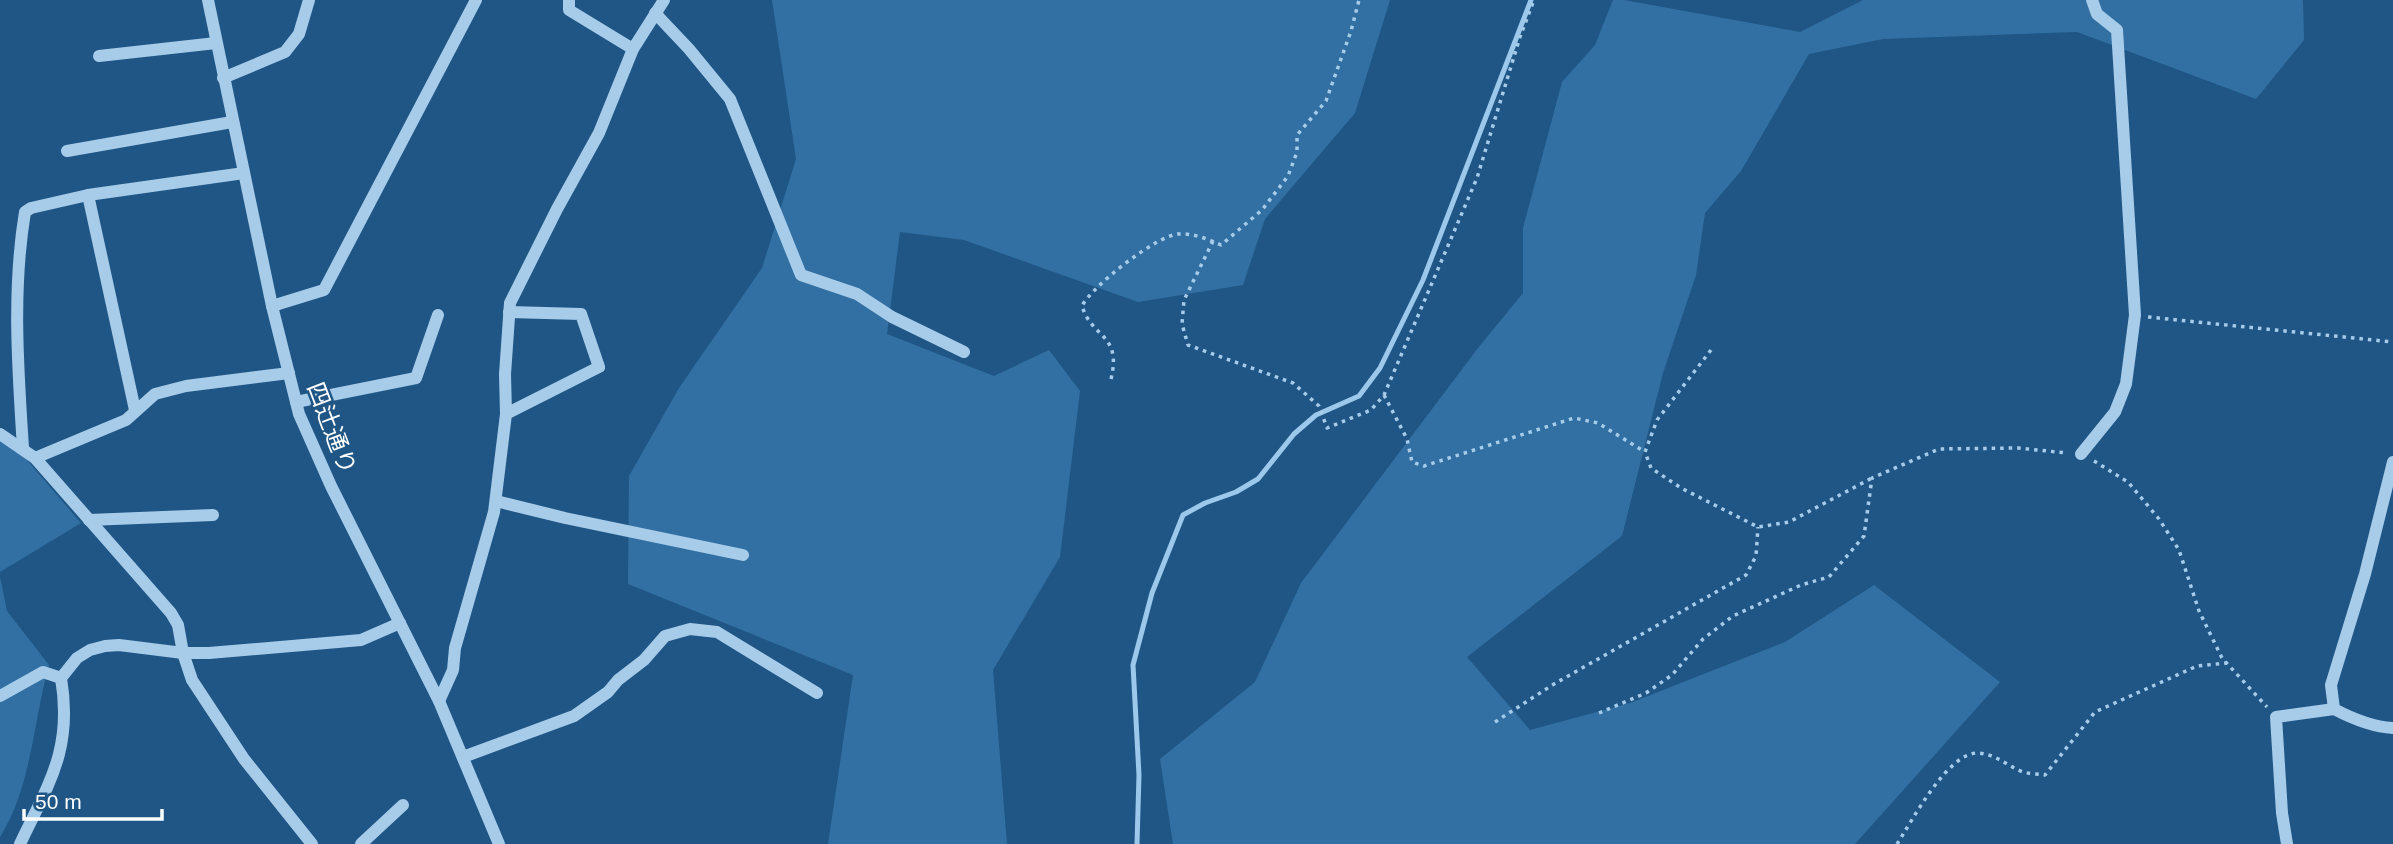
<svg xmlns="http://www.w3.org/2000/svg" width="2393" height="844" viewBox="0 0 2393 844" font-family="Helvetica,'Noto Sans JP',sans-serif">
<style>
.green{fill:#3270a3}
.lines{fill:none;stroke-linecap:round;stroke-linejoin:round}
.stream{stroke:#9bc8eb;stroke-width:5}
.path{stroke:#a7ccea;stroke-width:3.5;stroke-dasharray:3.5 5;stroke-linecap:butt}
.minor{stroke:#a7ccea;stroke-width:12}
.labels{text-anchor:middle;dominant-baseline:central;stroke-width:5;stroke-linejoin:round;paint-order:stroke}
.street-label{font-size:24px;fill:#fff;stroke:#1f5685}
</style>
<rect width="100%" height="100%" fill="#1f5685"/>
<g class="green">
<polygon points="772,0 1390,0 1355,113 1265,219 1243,285 1138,302 964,240 900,232 887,334 994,376 1049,350 1080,391 1060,557 993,670 1007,844 828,844 853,675 628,584 629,476 679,388 762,268 796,159"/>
<polygon points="1613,0 1624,0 1800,32 1863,0 2303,0 2304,40 2256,99 2077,32 1883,39 1809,54 1741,171 1705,213 1696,275 1663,373 1622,536 1467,657 1530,730 1630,703 1785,642 1874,585 2000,682 1855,844 1173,844 1160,759 1255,682 1301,583 1478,348 1523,293 1523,228 1562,82 1595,45"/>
<polygon points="0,440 20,452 81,523 0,572"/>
<path d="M0 577 7 611 49 665C33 722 32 786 0 837Z"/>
</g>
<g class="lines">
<polyline class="stream" points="1137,844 1139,775 1133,665 1152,593 1183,515 1205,503 1236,492 1258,479 1294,434 1316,415 1359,396 1380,368 1423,280 1531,0"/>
<g class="path">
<polyline points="1213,241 1184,300 1182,324 1188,345 1293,383 1319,406 1327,428 1371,410 1384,395 1477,178 1520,37 1534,0"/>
<polyline points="2148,317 2393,342"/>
<polyline points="1711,350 1657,420 1645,452 1651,468 1681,488 1758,527 1789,522 1872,478"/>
<path d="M1111 379C1122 333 1092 339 1082 306 1092 286 1156 236 1178 234 1193 233 1208 239 1221 245L1262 210 1288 176 1297 152V135L1326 101 1351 31 1359 0"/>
<polyline points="1384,395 1407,439 1412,462 1424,466 1574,418 1598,423 1645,452"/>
<polyline points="2094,461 2128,482 2159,519 2179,550 2199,611 2222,658 2267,707"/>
<polyline points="1599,713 1646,693 1672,675 1703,639 1733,616 1801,585 1829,577 1864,536 1872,478 1939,449 2018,448 2067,453"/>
<polyline points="1495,722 1554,684 1746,575 1756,556 1758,527"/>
<path d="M1897 844C1912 821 1948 752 1978 753 1996 754 2007 766 2023 772 2030 774 2038 774 2045 775L2095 712 2197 666 2227 663"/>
</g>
<g class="minor">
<polyline points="208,0 272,306 299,414 331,486 439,701 499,844"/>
<polyline points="569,0 569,10 633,49"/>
<polyline points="655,13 689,49 730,99 801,275 857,294 892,317 964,352"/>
<polyline points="99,56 216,43"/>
<polyline points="223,78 285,52 299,34 309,0"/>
<polyline points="67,151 232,122"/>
<polyline points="88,195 135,410"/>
<polyline points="272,306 324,290 476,0"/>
<polyline points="296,402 416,378 438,315"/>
<polyline points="506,414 599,367 581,314 509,312"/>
<polyline points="0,434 35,458 171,613 178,625 183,653 192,680 244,759 312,844"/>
<path d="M23 448C18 370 12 290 25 212L31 208 88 195 244 173"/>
<polyline points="2081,454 2115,412 2126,384 2135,315 2117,30 2097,14 2092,0"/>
<polyline points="35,458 126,420 155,394 186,386 289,373"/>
<path d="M2393 462 2365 574 2331 685 2334 709C2353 719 2372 727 2393 728"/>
<polyline points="496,501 565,518 743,555"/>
<polyline points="89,520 213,515"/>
<polyline points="0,696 43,672 61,678"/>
<polyline points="439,701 453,670 455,648 494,512 506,414 505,374 510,303 557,209 599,133 633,49 664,0"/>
<polyline points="463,757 574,716 608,692 618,680 644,660 665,636 690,629 717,632 817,693"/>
<path d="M20 844C49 783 73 749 61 678L77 658 90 650 105 646 119 645 183 653H209L361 640 400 623"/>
<polyline points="361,844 403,805"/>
<polyline points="2287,844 2282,813 2276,717 2334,709"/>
</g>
</g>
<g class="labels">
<g class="street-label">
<text transform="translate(332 428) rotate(69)">四辻通り</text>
</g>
</g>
<path d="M24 809v10h138v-10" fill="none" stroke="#ffffff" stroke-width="3.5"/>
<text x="35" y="809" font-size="21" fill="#ffffff" stroke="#1f5685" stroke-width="5" paint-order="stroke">50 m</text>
</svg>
